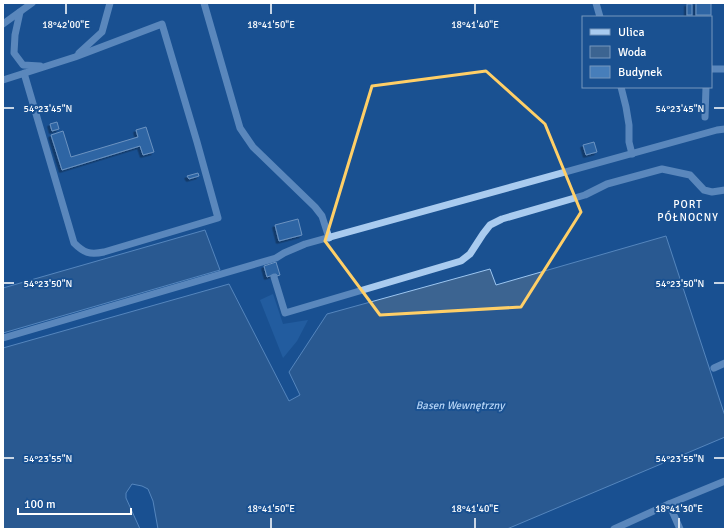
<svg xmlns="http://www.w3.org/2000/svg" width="728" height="532" viewBox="0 0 728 532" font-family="Signika,sans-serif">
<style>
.green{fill:#2d6caf}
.water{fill:#3c6491;stroke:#9cc6f1}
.building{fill:#477eba;stroke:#cfe4fa;filter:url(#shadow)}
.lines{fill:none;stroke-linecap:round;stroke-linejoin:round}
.minor{stroke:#a9cbef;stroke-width:7}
.marked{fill:none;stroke:#ffcf67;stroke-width:3;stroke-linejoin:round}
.ticks{fill:none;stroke:#fff;stroke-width:1.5}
.labels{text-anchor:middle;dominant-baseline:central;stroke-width:4;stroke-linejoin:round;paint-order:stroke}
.neighbourhood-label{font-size:11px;letter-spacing:1px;fill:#fff;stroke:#1a5191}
.water-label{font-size:11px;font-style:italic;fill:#b5d4f6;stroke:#1a5191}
.ticks-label{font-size:10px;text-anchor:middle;fill:#fff;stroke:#1a5191;stroke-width:4;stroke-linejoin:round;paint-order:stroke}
</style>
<defs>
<filter id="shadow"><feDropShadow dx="-2.5" dy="2.5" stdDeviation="0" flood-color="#0009"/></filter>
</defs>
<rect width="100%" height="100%" fill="#1a5191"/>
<polygon class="green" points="273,294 283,324 308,320 297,341 283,358 260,300"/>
<g class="water">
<polygon points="205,230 220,270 3,333 3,288"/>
<polygon points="666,236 725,416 725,437 507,529 158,529 153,501 148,489 142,486 132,484 126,493 126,498 140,529 3,529 3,348 229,284 289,401 300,395 289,372 327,314 490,269 496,285"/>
</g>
<g class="building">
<rect x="696" y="3" width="15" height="12"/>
<rect x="687" y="4" width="5" height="11"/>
<polygon points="57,122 59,129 52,131 50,124"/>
<polygon points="146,127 154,152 143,155 140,146 62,170 51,135 63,131 71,157 138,137 136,130"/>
<polygon points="594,142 597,152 586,155 583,145"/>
<polygon points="198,173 199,176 189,179 187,176"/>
<polygon points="298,219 302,235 279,241 275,225"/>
<polygon points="276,262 280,275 277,276 276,274 267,277 264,266"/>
</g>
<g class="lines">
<g class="minor">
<polyline points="204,3 240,128 253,147 315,207 322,216 329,238"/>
<polyline points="596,3 600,17"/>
<polyline points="20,12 15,35 14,53 23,65 40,66"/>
<polyline points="3,24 32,3"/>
<polyline points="79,53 102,32 110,3"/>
<polyline points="711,69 725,69"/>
<path d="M3 80 75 57 162 24 197 142 218 218 104 252C90 255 84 253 74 243L24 73"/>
<polyline points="621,87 626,107 629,125 629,142 632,154"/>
<polyline points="705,117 706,87"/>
<polyline points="274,277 285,313 461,261 470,254 483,234 490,225 502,219 585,195 607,184 662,169 690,175 704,190 712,192 725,190"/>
<polyline points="3,338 276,258 284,253 305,244 717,130 725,129"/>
<polyline points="714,368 725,363"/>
<polyline points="614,529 669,504"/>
<polyline points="680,529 669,504 725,481"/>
</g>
</g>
<path d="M0 0H728V532H0ZM486 71 545 124 581 212 521 307 380 315 325 241 372 86Z" fill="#1a5191" fill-opacity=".55" fill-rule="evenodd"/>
<path class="marked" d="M486 71 545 124 581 212 521 307 380 315 325 241 372 86Z"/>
<path class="ticks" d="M66 4V14M271 4V14M475 4V14M4 108H14M714 108H724M4 283H14M714 283H724M4 458H14M714 458H724M271 518V528M475 518V528M679 518V528"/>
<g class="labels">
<g class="neighbourhood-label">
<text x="688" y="204">PORT<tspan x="688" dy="13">PÓŁNOCNY</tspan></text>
</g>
<g class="water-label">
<text x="460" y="405">Basen Wewnętrzny</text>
</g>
</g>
<g class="ticks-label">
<text x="66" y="28">18°42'00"E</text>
<text x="271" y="28">18°41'50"E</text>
<text x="475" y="28">18°41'40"E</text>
<text x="680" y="112">54°23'45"N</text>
<text x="48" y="112">54°23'45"N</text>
<text x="680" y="287">54°23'50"N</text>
<text x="48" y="287">54°23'50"N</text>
<text x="680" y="462">54°23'55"N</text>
<text x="48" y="462">54°23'55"N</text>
<text x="271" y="512">18°41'50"E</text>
<text x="475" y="512">18°41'40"E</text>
<text x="679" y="512">18°41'30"E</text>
</g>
<rect width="728" height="532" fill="none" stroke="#ffffff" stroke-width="8"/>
<rect x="582" y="16" width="130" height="72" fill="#1a5191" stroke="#7697bd"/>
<rect x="590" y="29" width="20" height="6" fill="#a9cbef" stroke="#7697bd"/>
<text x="618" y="36" font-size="12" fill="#ffffff">Ulica</text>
<rect x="590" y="46" width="20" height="12" fill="#3c6491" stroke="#7697bd"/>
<text x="618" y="56" font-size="12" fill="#ffffff">Woda</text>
<rect x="590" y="66" width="20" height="12" fill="#477eba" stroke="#7697bd"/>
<text x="618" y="76" font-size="12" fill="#ffffff">Budynek</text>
<path d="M18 508v6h113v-6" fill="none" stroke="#ffffff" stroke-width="2"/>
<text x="24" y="508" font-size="12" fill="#ffffff" stroke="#1a5191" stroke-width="3" paint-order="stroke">100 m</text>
</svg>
